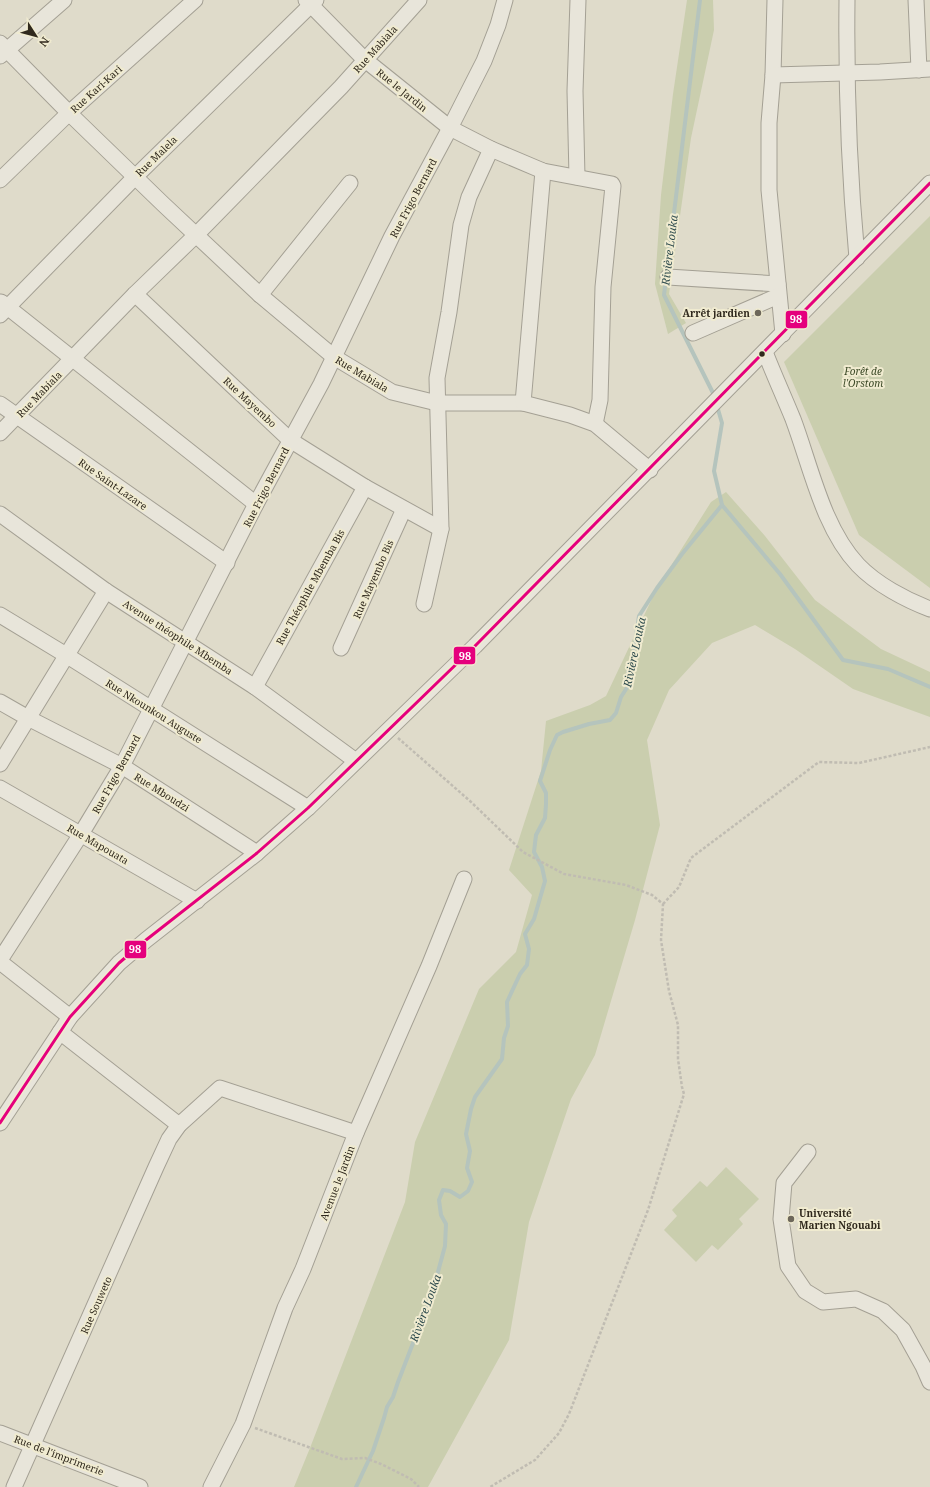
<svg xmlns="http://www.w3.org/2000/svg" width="930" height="1487" viewBox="0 0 930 1487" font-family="'Noto Serif',serif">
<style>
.green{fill:#caceae}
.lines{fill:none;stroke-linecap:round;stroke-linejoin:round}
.stream{stroke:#b5c4bd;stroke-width:4}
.minor-casing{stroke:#a4a094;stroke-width:17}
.path{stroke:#c0bcb2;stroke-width:2.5;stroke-dasharray:3 2;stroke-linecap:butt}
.minor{stroke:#e8e5da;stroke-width:15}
.bus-1-casing{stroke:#f0ebd0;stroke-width:6}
.bus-1{stroke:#e5007d;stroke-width:3}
.poi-dot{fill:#6d675a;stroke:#f0ebd0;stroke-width:1.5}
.bus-dot{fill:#30291d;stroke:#f0ebd0;stroke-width:1.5}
.labels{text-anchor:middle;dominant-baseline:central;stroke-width:4;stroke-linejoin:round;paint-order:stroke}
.street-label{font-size:10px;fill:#30291d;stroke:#f0ebd0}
.poi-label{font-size:10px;font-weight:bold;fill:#30291d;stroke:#f0ebd0;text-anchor:end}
.park-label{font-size:10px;font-style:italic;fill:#3c4a27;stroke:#f0ebd0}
.water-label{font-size:11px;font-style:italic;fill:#2f4c4e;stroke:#f0ebd0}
.line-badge{stroke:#f0ebd0;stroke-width:1.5}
.badge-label{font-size:11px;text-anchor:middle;font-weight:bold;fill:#fff}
</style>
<rect width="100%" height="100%" fill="#dfdbca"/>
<g class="green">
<polygon points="687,0 713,0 714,30 691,138 669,294 686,323 668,334 655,284 661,195 673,94"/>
<polygon points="930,216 930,588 859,535 784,362"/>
<polygon points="726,492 765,536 815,600 881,649 930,672 930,717 853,689 795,649 755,625 712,643 669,690 647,740 660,825 635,920 595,1055 571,1099 529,1222 509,1340 428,1487 294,1487 310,1448 405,1202 415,1142 479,989 516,952 532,895 509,870 541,771 546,721 590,705 606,696 657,588 711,502"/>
<polygon points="726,1167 759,1199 739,1219 743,1224 718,1250 712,1245 696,1262 664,1230 677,1216 672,1210 700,1181 707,1187"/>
</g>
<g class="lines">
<g class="stream">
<polyline points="700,0 664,295 715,397"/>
<polyline points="722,505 780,574 843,660 888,669 930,687"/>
<polyline points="356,1487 373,1451 384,1418 387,1407 393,1397 398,1382 432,1294 445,1246 446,1224 441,1215 439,1200 443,1190 450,1191 460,1197 468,1191 472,1182 467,1168 470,1151 466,1134 471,1109 475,1097 502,1059 504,1038 508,1026 507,1002 520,974 527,965 529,949 525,934 534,919 545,881 542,867 534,852 536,835 545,818 546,804 546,793 540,781 550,750 557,735 563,732 589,724 610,720 616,713 621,697 628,686 628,672 634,650 639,616 657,588 682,554 722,505 714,471 722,423 717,406"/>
</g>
<defs>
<g id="minor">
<polyline points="306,0 364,59 450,128 491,149 543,171 612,184 613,186 603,287 600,400 595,424"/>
<polyline points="775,0 773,75 769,123 769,190 783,334"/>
<path d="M847 0C846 86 849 172 857 258"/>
<polyline points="916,0 919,70"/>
<polyline points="0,43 69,113 163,204 260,295 334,357 392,392 437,403 523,403 570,415 595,424 650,470"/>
<polyline points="0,56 64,0"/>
<polyline points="773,75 880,72 930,69"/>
<polyline points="577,177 575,91 578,0"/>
<polyline points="0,180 69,113 195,0"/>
<polyline points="668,277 778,284"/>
<polyline points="135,294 290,440 365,487 441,529"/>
<polyline points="260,295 350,183"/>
<polyline points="1,302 256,504"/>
<polyline points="0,315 135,177 316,0"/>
<polyline points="693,333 778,296"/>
<path d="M765 352C774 375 784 397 793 419 811 467 823 528 858 565 876 584 906 600 930 609"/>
<polyline points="523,403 543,171"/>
<polyline points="0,404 227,563"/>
<polyline points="0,433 135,294 196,235 286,143 341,87 419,0"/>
<polyline points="0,514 106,591 255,687 356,761"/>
<polyline points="424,604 441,529 437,378 449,312 461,225 469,197 491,149"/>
<polyline points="0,615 66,655 308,808"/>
<polyline points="341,648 404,509"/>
<polyline points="255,687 365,487"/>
<polyline points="0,702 28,718 122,766 257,853"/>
<polyline points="0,764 106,591"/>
<polyline points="0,788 197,901"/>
<polyline points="0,960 81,834 122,766 256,504 321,384 392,236 450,128 484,61 498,25 505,0"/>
<polyline points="0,962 70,1017"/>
<polyline points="60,1032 179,1125"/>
<polyline points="0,1123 70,1017 119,963 146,940 257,853 308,808 475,646 930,183"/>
<polyline points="808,1152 784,1183 781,1219 788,1266 805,1291 823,1302 856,1299 883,1311 903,1330 923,1366 930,1382"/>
<polyline points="0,1433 140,1487"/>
<polyline points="14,1487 156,1167 169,1139 179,1125 220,1088 356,1133"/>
<polyline points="211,1487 243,1424 285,1308 303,1269 356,1133 429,966 464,879"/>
</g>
</defs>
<use href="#minor" class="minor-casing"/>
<g class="path">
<polyline points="398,738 470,801 523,852 564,874 626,885 652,895 663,904 661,940 669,991 678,1025 678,1059 682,1087 684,1094 648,1210 569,1414 559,1433 535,1460 490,1487"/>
<polyline points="663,904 679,887 691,858 819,762 859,763 930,747"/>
<polyline points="255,1428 342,1459 365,1458 381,1464 411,1479 419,1487"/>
</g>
<use href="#minor" class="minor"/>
<defs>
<polyline id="bus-1" points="0,1123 70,1017 119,963 146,940 257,853 308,808 475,646 930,183"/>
</defs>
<use href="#bus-1" class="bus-1-casing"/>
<use href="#bus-1" class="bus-1"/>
</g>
<g class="poi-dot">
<circle cx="758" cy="313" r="4"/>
<circle cx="791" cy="1219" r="4"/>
</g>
<circle class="bus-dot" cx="762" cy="354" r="3.5"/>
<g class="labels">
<g class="street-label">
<text transform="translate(375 49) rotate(-48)">Rue Mabiala</text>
<text transform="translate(96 89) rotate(-42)">Rue Kari-Kari</text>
<text transform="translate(402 90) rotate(39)">Rue le Jardin</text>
<text transform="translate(156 156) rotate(-44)">Rue Malela</text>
<text transform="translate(413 198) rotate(-62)">Rue Frigo Bernard</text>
<text transform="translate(362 374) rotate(31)">Rue Mabiala</text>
<text transform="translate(39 394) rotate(-46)">Rue Mabiala</text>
<text transform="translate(250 402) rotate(43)">Rue Mayembo</text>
<text transform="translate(113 484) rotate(35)">Rue Saint-Lazare</text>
<text transform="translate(266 487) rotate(-63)">Rue Frigo Bernard</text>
<text transform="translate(373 579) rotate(-66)">Rue Mayembo Bis</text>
<text transform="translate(310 587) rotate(-61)">Rue Théophile Mbemba Bis</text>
<text transform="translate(178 637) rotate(33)">Avenue théophile Mbemba</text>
<text transform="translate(154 711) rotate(32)">Rue Nkounkou Auguste</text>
<text transform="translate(116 774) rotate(-61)">Rue Frigo Bernard</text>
<text transform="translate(162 792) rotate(32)">Rue Mboudzi</text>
<text transform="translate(98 844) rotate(30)">Rue Mapouata</text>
<text transform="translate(337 1183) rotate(-69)">Avenue le Jardin</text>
<text transform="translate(96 1305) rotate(-66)">Rue Souweto</text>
<text transform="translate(59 1455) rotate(21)">Rue de l'imprimerie</text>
</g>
<g class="poi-label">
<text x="750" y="313">Arrêt jardien</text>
<text x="799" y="1213" text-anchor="start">Université<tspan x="799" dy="12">Marien Ngouabi</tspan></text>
</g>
<g class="park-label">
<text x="863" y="371">Forêt de<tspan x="863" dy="12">l'Orstom</tspan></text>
</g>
<g class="water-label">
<text transform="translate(669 250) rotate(-83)">Rivière Louka</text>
<text transform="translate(634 652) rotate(-78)">Rivière Louka</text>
<text transform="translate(425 1308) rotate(-70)">Rivière Louka</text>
</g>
</g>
<g class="line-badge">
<rect x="785" y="310" width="23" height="19" rx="4" fill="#e5007d"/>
<rect x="453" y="646" width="23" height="19" rx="4" fill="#e5007d"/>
<rect x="124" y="940" width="23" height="19" rx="4" fill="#e5007d"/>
</g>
<g class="badge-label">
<text x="796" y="323">98</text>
<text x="465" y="660">98</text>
<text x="135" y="953">98</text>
</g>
<g transform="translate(36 36) rotate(126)" stroke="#f0ebd0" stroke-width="3" paint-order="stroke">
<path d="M0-3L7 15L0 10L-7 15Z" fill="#30291d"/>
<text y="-6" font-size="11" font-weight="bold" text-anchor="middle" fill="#30291d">N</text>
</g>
</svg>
